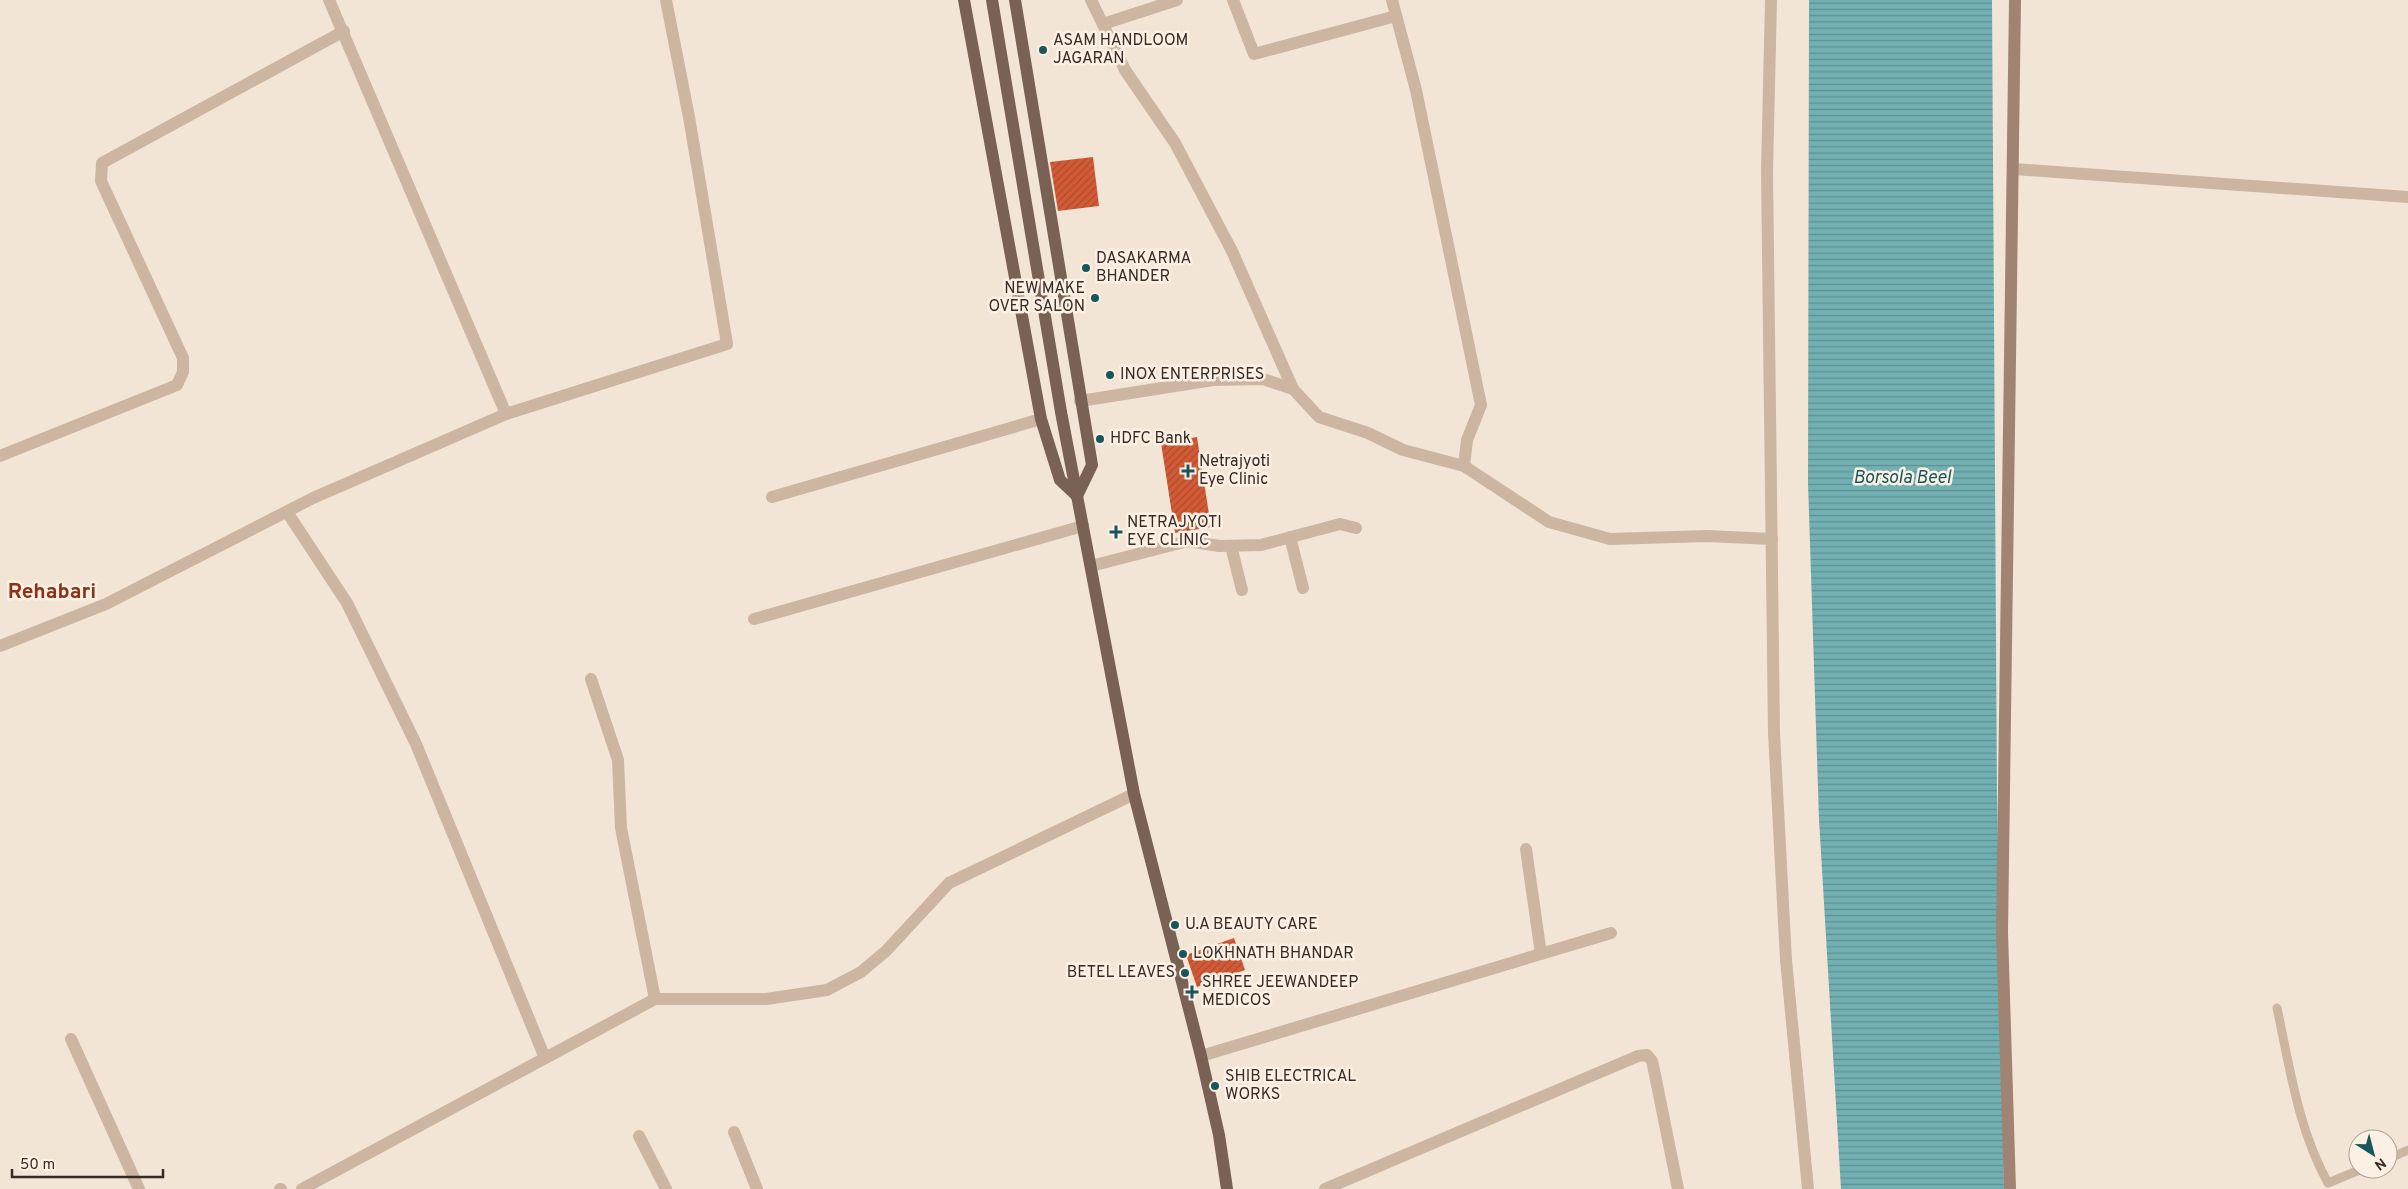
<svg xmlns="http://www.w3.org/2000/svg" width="2408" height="1189" viewBox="0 0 2408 1189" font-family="Overpass,sans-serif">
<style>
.water{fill:url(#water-rules)}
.building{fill:url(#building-hatch)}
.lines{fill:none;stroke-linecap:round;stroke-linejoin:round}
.lane{stroke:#ccb5a1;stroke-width:9}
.street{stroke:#ccb5a1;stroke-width:12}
.secondary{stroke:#a08373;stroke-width:12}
.primary{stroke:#796154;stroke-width:12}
.poi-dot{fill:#17565b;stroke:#fbf0e3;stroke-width:2}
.labels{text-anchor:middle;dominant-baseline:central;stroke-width:5;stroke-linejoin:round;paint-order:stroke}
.poi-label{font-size:16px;fill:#362a25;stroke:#fbf0e3;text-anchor:start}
.water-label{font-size:18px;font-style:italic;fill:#17565b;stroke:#fbf0e3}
.district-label{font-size:21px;font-weight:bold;fill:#8c3216;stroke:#fbf0e3}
</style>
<defs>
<pattern id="water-rules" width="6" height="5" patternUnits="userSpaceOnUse" patternTransform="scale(1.25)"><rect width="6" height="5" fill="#73b0b3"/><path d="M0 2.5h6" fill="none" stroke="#5f8f91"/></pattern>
<pattern id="building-hatch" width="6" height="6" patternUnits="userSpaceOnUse" patternTransform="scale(1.25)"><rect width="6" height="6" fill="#d25b36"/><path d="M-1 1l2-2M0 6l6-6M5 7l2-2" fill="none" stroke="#ab4b2d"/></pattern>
</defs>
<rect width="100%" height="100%" fill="#f3e5d6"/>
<polygon class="water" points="1809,0 1992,0 1997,794 2004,1189 1841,1189 1819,819 1808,483"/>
<g class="building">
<polygon points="1093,157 1099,206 1058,211 1050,162"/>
<polygon points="1197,437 1211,527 1175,533 1161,443"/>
<polygon points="1234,938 1245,970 1197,987 1186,955"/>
</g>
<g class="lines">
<g class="lane">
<path d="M2277 1008C2290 1068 2298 1129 2328 1183L2362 1169"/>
<polyline points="2388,1159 2408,1150"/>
</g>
<g class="street">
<polyline points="1091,0 1125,70 1175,143 1232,251 1293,389"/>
<polyline points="1233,0 1254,54 1396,16"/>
<polyline points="1771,0 1767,172 1774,733 1786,960 1808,1189"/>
<polyline points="1103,24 1177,0"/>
<polyline points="2014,169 2408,197"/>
<polyline points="1080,401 1213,380 1263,379 1293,389 1319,417 1368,433 1403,450 1464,466 1467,440 1481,405 1416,90 1392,0"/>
<polyline points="506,414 727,344 689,117 666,0"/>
<polyline points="0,456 177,385 183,372 183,358 101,181 102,163 344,31"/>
<polyline points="1464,466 1549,522 1610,539 1707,536 1772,539"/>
<polyline points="772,497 1041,419"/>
<polyline points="287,512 347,603 416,744 545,1058"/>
<polyline points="1290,537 1303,588"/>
<polyline points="1231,546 1242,590"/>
<polyline points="1091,566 1188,541 1219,546 1261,545 1340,524 1356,528"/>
<polyline points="754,619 1083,526"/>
<polyline points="0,646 106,604 313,498 506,414 329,0"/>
<polyline points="591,679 618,760 621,828 655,999"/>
<polyline points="1526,849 1541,954"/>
<polyline points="71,1039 139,1189"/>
<polyline points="1201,1056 1611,933"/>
<polyline points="734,1132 757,1189"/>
<polyline points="639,1136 666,1189"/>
<polyline points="280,1189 281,1189"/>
<polyline points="302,1189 655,999 766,999 827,990 861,972 886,951 949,883 1134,794"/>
<polyline points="1325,1189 1638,1056 1647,1055 1652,1061 1654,1070 1678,1189"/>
</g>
<polyline class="secondary" points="2010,1189 2002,932 2015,0"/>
<g class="primary">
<polyline points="964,0 1041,419 1060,480 1077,496"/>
<polyline points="992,0 1061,412 1134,794 1201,1056 1219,1135 1227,1189"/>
<polyline points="1015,0 1092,465 1077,496"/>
</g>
</g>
<g class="poi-dot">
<circle cx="1043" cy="50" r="5"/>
<circle cx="1086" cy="268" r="5"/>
<circle cx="1095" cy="298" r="5"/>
<circle cx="1110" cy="375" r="5"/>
<circle cx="1100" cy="439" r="5"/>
<path d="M1185.5 463.5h5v5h5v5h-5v5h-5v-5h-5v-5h5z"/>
<path d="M1113.5 524.5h5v5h5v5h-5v5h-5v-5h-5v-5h5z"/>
<circle cx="1175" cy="925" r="5"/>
<circle cx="1183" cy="954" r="5"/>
<circle cx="1185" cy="973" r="5"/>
<path d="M1189.5 984.5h5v5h5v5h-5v5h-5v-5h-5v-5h5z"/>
<circle cx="1215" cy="1086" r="5"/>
</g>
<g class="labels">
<g class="poi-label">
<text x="1053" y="41">ASAM HANDLOOM<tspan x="1053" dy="18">JAGARAN</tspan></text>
<text x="1096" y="259">DASAKARMA<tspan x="1096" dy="18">BHANDER</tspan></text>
<text x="1085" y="289" text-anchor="end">NEW MAKE<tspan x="1085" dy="18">OVER SALON</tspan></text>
<text x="1120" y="375">INOX ENTERPRISES</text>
<text x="1110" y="439">HDFC Bank</text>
<text x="1199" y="462">Netrajyoti<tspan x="1199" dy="18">Eye Clinic</tspan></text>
<text x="1127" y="523">NETRAJYOTI<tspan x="1127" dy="18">EYE CLINIC</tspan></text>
<text x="1185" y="925">U.A BEAUTY CARE</text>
<text x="1193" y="954">LOKHNATH BHANDAR</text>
<text x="1175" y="973" text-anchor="end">BETEL LEAVES</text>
<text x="1202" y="983">SHREE JEEWANDEEP<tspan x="1202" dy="18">MEDICOS</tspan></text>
<text x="1225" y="1077">SHIB ELECTRICAL<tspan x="1225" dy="18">WORKS</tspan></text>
</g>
<g class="water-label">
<text x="1902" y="478">Borsola Beel</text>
</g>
<g class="district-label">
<text x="52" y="592">Rehabari</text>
</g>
</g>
<g transform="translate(2373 1154) rotate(144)"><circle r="24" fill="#fbf0e3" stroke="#aca197"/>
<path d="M0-4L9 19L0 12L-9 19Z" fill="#17565b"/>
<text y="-8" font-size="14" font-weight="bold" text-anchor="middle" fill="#362a25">N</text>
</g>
<path d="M12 1169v8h151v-8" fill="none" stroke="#362a25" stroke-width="2.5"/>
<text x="20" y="1169" font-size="15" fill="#362a25" stroke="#fbf0e3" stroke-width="4" paint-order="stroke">50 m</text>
</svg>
